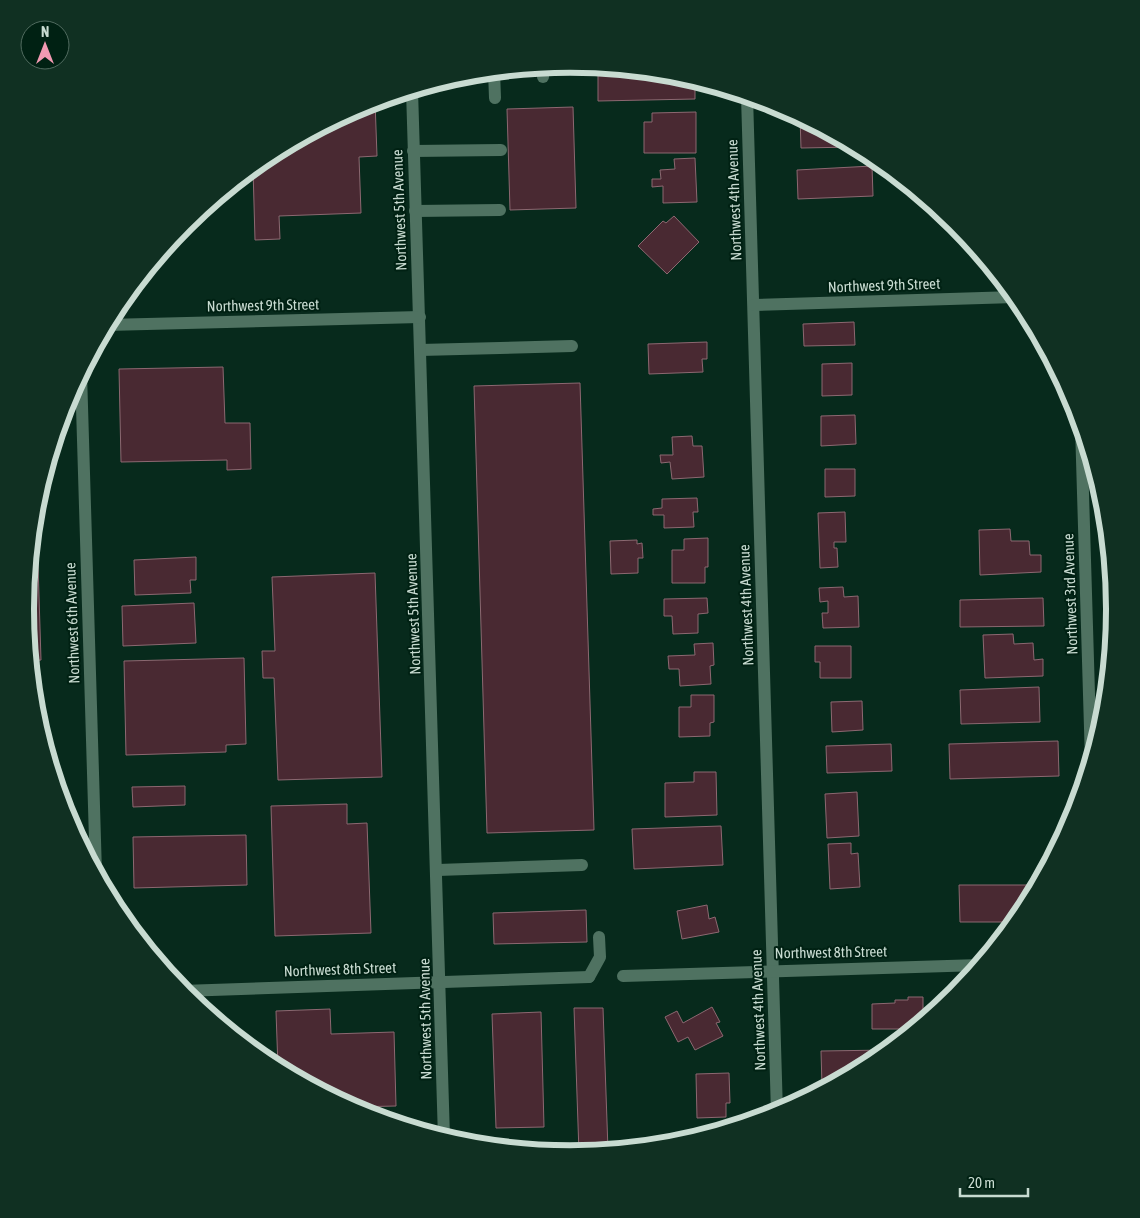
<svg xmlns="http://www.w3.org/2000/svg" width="1140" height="1218" viewBox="0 0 1140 1218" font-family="'Asap Condensed',sans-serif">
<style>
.building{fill:#492932;stroke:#8c6871}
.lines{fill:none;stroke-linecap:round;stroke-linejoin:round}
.service{stroke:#4f7261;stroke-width:12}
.minor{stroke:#4f7261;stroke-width:12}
.labels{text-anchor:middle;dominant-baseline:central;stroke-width:4;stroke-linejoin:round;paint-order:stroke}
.street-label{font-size:15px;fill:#c8dbd1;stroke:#002113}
.rim{fill:none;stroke:#c8dbd1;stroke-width:6}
</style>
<rect width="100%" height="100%" fill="#072a1c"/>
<g class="building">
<polygon points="598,67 677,75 695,80 695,99 598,101"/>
<polygon points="375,101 377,156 359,157 361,213 279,216 280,239 255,240 253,168 267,156 362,105"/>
<polygon points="573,107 576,208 510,210 507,109"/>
<polygon points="696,112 696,153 644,153 644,122 652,122 652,113"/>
<polygon points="800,117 854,146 854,147 801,148"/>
<polygon points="695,158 697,202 663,203 663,186 652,187 652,179 661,179 660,170 675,169 674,159"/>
<polygon points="872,166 873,196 798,199 797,170"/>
<polygon points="674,216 699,242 667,274 638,246 663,221 666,223"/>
<polygon points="854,322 855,345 804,346 803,324"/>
<polygon points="707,342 707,359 702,359 703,372 649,374 648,344"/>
<polygon points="852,363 852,395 822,396 822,364"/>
<polygon points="223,367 225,423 250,423 251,469 227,470 227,460 121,462 119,369"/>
<polygon points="580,383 594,830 487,833 474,386"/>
<polygon points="855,415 856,444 821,446 821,416"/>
<polygon points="692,436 693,446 702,446 704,477 672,479 670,462 661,463 660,455 673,455 672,437"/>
<polygon points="825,469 855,469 855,496 825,497"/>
<polygon points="697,498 698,512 693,512 694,527 664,528 664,515 653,515 653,509 662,508 662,499"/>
<polygon points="36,500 41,660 30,661 25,609"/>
<polygon points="845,512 846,542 834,542 834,548 837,548 838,567 820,568 818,513"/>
<polygon points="1010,529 1011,541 1029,541 1030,555 1041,555 1041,572 980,575 979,530"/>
<polygon points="708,538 708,567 705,567 705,583 672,583 672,550 684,550 684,539"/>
<polygon points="637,540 637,544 642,543 643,558 638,558 638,573 611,574 610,541"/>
<polygon points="196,557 196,580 190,580 191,593 135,595 134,560"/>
<polygon points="375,573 382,777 278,780 274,678 263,678 262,651 275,651 272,577"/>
<polygon points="843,587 844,597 858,596 859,627 823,628 822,613 828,613 828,601 820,602 819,588"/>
<polygon points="707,598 708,613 698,614 698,633 673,634 672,616 664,616 664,599"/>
<polygon points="1043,598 1044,626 960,627 960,600"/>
<polygon points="194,603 196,643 123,646 122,606"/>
<polygon points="1013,634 1014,644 1033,643 1034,660 1043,659 1043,676 985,678 983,635"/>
<polygon points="713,643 714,665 710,666 711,684 680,686 679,669 669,669 668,656 695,655 694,644"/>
<polygon points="815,646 851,646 851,678 820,678 820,662 815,662"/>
<polygon points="244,658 246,744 226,745 226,752 126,755 124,661"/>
<polygon points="1039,687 1040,722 961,724 960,690"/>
<polygon points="691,695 714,695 714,722 710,723 710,736 679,737 679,707 691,707"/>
<polygon points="862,701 863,730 832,732 831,702"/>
<polygon points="1058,741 1059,776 950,779 949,744"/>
<polygon points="891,744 892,771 827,773 826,746"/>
<polygon points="694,772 716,772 717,815 665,817 665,783 694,782"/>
<polygon points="185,786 185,805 133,807 132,787"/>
<polygon points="857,792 859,836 827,838 825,794"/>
<polygon points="347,804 347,824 367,823 371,933 275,936 271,806"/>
<polygon points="721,826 723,865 634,869 632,829"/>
<polygon points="246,835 247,885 134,888 133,837"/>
<polygon points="851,843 851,854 858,853 860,887 830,889 828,844"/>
<polygon points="959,885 1038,885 1023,912 1015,922 960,922"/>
<polygon points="707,905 709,919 715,917 719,932 682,939 677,911"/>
<polygon points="586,910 587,942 494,944 493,913"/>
<polygon points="908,997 923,997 923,1021 913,1029 872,1029 872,1004 895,1003 895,1000 908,1000"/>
<polygon points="712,1007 720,1022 716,1023 723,1036 695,1050 688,1037 678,1042 665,1017 677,1011 683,1023"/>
<polygon points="574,1008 603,1008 608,1150 579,1153"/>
<polygon points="330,1009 331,1034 394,1032 396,1106 351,1107 278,1068 276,1011"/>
<polygon points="541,1012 544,1127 496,1128 492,1014"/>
<polygon points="887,1050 873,1062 827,1086 822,1086 821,1051"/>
<polygon points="729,1073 730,1103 726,1103 726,1117 697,1118 696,1074"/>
</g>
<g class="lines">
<g class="service">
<polyline points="543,67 543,77"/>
<polyline points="494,71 495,98"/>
<polyline points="413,151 501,150"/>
<polyline points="415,211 500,210"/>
<polyline points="420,350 572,346"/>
<polyline points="438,870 582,865"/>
<polyline points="589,977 600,957 599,937"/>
</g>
<g class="minor">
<polyline points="412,90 444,1138"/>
<polyline points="747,96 777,1113"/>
<polyline points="754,305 1015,297"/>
<polyline points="107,325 420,317"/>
<polyline points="81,373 96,873"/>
<polyline points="1081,426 1091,761"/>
<polyline points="623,976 980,965"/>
<polyline points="182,991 589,977"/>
</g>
</g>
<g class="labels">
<g class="street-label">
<text transform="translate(734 200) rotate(-92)">Northwest 4th Avenue</text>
<text transform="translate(399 210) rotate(-92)">Northwest 5th Avenue</text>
<text transform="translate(884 285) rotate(-2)">Northwest 9th Street</text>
<text transform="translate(263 305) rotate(-1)">Northwest 9th Street</text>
<text transform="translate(1070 594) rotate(-92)">Northwest 3rd Avenue</text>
<text transform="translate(746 605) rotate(-92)">Northwest 4th Avenue</text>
<text transform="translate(413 614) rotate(-92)">Northwest 5th Avenue</text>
<text transform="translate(72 623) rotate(-92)">Northwest 6th Avenue</text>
<text transform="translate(831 952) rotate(-1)">Northwest 8th Street</text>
<text transform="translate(340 969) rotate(-2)">Northwest 8th Street</text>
<text transform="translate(758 1010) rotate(-92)">Northwest 4th Avenue</text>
<text transform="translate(425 1019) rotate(-91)">Northwest 5th Avenue</text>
</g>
</g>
<path d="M0 0H1140V1218H0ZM34 609a536 536 0 1 1 1072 0a536 536 0 1 1-1072 0Z" fill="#103022" fill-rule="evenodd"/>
<path class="rim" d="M34 609a536 536 0 1 1 1072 0a536 536 0 1 1-1072 0Z"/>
<g transform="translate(45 45)"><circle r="24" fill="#002113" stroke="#506b5f"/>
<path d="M0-4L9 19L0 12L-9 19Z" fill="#f19ab2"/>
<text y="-8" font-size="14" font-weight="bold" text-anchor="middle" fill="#c8dbd1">N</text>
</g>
<path d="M960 1188v8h68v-8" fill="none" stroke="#c8dbd1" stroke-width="2.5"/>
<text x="968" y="1188" font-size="15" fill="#c8dbd1" stroke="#002113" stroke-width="4" paint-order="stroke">20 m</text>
</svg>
